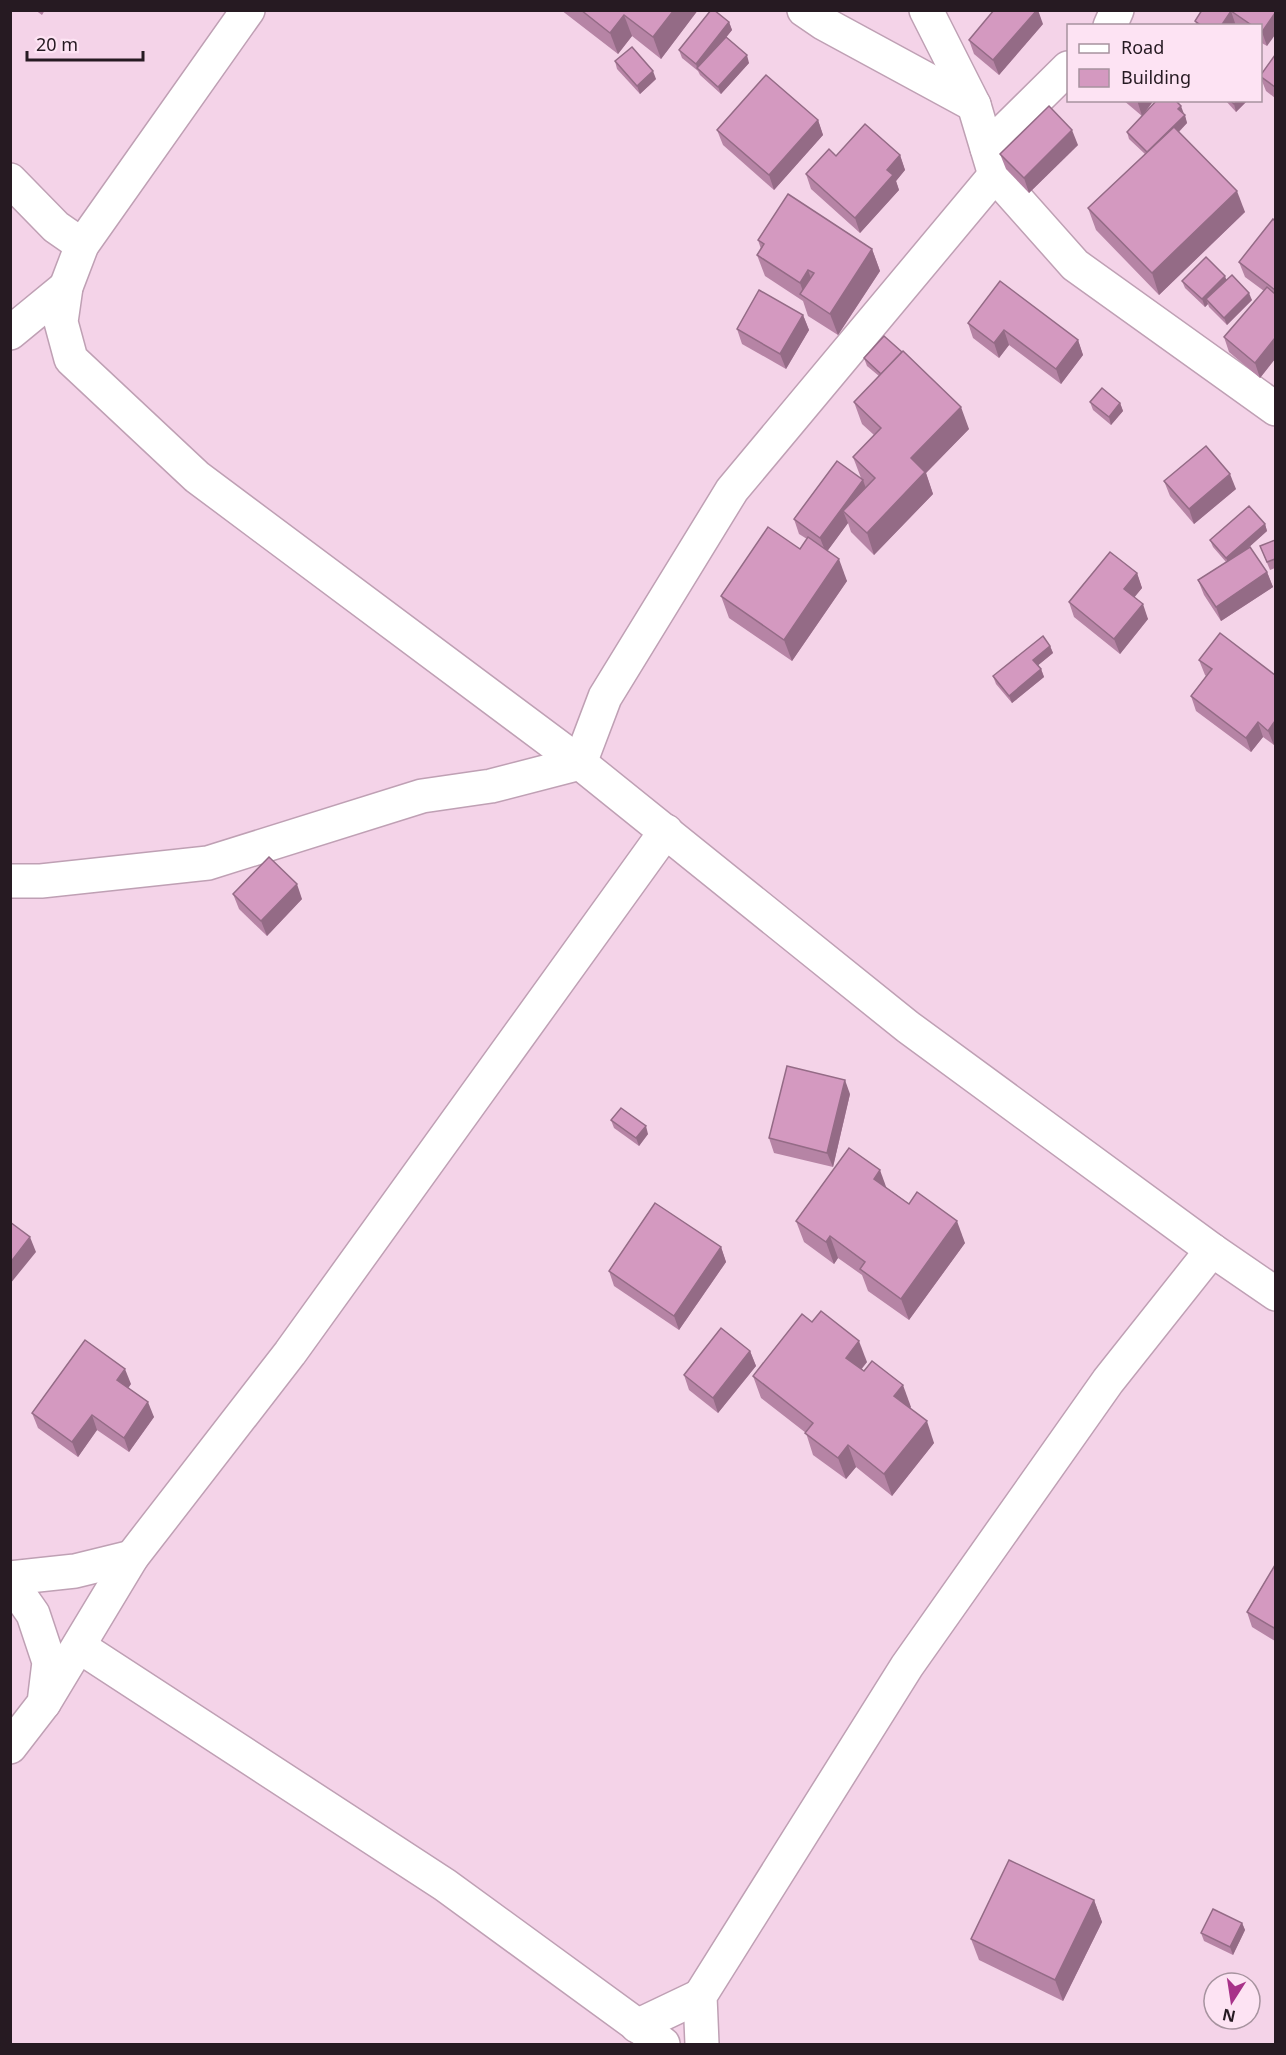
<svg xmlns="http://www.w3.org/2000/svg" width="1286" height="2055" viewBox="0 0 1286 2055" font-family="'Noto Sans',sans-serif">
<style>
.lines{fill:none;stroke-linecap:round;stroke-linejoin:round}
.street-casing{stroke:#bfa0b4;stroke-width:36}
.street{stroke:#fff;stroke-width:33}
.wall{fill:#b684a5}
.shaded-wall{fill:#946b86}
.building{fill:#d499c0;stroke:#946b86;stroke-width:1.5}
</style>
<rect width="100%" height="100%" fill="#f4d3e8"/>
<g class="lines">
<defs>
<g id="street">
<polyline points="248,10 82,245 66,287 61,322 71,359 197,477 580,763 908,1027 1212,1250 1276,1294"/>
<polyline points="804,10 823,23 974,105"/>
<polyline points="926,10 974,105 995,175 1075,265 1276,409"/>
<polyline points="1110,26 1117,10"/>
<polyline points="987,148 1068,68"/>
<polyline points="10,180 56,227 82,245"/>
<polyline points="10,333 66,287"/>
<polyline points="10,881 41,881 208,863 422,796 491,786 580,763 605,697 732,490 995,175"/>
<polyline points="10,1578 75,1571 132,1557"/>
<polyline points="10,1581 33,1614 49,1662 44,1703 10,1747"/>
<polyline points="80,1647 445,1885 663,2044"/>
<polyline points="44,1703 132,1557 290,1353 666,831"/>
<polyline points="637,2026 700,1996"/>
<polyline points="702,2044 700,1996 907,1666 1108,1381 1212,1250"/>
</g>
</defs>
<use href="#street" class="street-casing"/>
<use href="#street" class="street"/>
</g>
<g class="wall">
<polygon points="35,10 45,10 42,15"/>
<polygon points="561,10 698,10 661,59 632,36 618,54"/>
<polygon points="1202,10 1275,10 1267,46 1260,42 1260,26 1197,26 1195,21"/>
<polygon points="729,22 732,30 725,39 749,63 721,94 700,75 698,71 682,58 679,50"/>
<polygon points="1043,24 999,75 974,54 969,40"/>
<polygon points="1275,55 1275,98 1266,91 1260,76"/>
<polygon points="615,61 656,79 640,94 617,69"/>
<polygon points="1123,100 1154,100 1144,114 1184,114 1187,123 1179,132 1245,212 1159,295 1096,230 1088,208 1145,154 1129,139 1127,132 1142,116"/>
<polygon points="1225,100 1248,100 1236,112"/>
<polygon points="818,120 823,135 774,190 723,145 717,130"/>
<polygon points="1078,145 1029,193 1006,169 1000,154"/>
<polygon points="900,155 905,170 896,181 899,190 860,233 811,189 806,174 836,156"/>
<polygon points="1275,221 1275,359 1260,378 1229,352 1224,337 1264,291 1245,277 1239,262"/>
<polygon points="758,240 872,249 880,271 838,335 808,316 803,301 765,276 757,255 761,249"/>
<polygon points="1227,279 1252,300 1227,325 1209,307 1208,304 1205,307 1185,288 1182,281"/>
<polygon points="803,315 809,330 786,369 742,344 737,329"/>
<polygon points="968,323 1078,340 1083,355 1061,384 1009,345 999,358 973,338"/>
<polygon points="864,358 969,429 926,473 933,494 874,555 851,532 848,523 827,551 847,581 792,661 729,618 721,596 800,549 807,539 799,534 794,519 861,478 853,457 874,435 862,424 854,402 879,376 867,366"/>
<polygon points="1090,402 1120,403 1123,411 1111,425 1093,410"/>
<polygon points="1164,481 1236,489 1194,524 1170,496"/>
<polygon points="1265,524 1267,531 1248,548 1267,572 1273,587 1221,621 1204,595 1198,580 1226,562 1213,547 1210,540"/>
<polygon points="1275,540 1275,568 1270,570 1260,546"/>
<polygon points="1137,573 1142,588 1134,597 1148,619 1120,654 1074,617 1069,602"/>
<polygon points="1050,646 1053,653 1038,665 1041,669 1044,677 1012,703 996,684 993,676"/>
<polygon points="1199,660 1275,675 1274,745 1263,737 1251,752 1196,711 1191,696 1206,676 1205,675"/>
<polygon points="233,894 302,899 267,936 239,909"/>
<polygon points="850,1094 833,1167 774,1153 769,1138"/>
<polygon points="611,1120 648,1134 639,1146 614,1128"/>
<polygon points="887,1188 965,1243 909,1320 868,1291 862,1275 838,1258 834,1264 804,1242 796,1221"/>
<polygon points="721,1247 726,1262 679,1330 614,1286 609,1271"/>
<polygon points="750,1351 756,1366 718,1413 689,1390 684,1375"/>
<polygon points="867,1362 861,1370 911,1407 909,1408 934,1443 892,1496 856,1467 846,1479 813,1455 806,1433 761,1398 753,1376"/>
<polygon points="131,1384 128,1388 154,1417 129,1452 97,1430 78,1457 38,1428 32,1413"/>
<polygon points="1275,1565 1275,1641 1252,1627 1247,1612"/>
<polygon points="1094,1900 1102,1922 1063,2001 979,1960 971,1939"/>
<polygon points="1242,1923 1245,1930 1233,1955 1204,1941 1201,1933"/>
</g>
<g class="shaded-wall">
<polygon points="674,10 698,10 661,59 653,37"/>
<polygon points="1037,10 1038,10 1043,24 999,75 993,60"/>
<polygon points="1231,11 1236,26 1221,26"/>
<polygon points="1275,13 1275,35 1267,46 1262,32"/>
<polygon points="624,15 632,36 618,54 610,33"/>
<polygon points="729,22 732,30 699,70 697,68 698,71 696,64"/>
<polygon points="747,55 749,63 721,94 718,87"/>
<polygon points="653,71 656,79 640,94 637,86"/>
<polygon points="1137,100 1154,100 1142,116"/>
<polygon points="1238,100 1248,100 1236,112 1234,104"/>
<polygon points="1181,106 1184,114 1178,109"/>
<polygon points="1185,115 1187,123 1151,160 1148,153"/>
<polygon points="818,120 823,135 774,190 769,175"/>
<polygon points="1072,130 1078,145 1029,193 1024,178"/>
<polygon points="900,155 905,170 896,181 899,190 860,233 855,218 887,170"/>
<polygon points="1237,191 1245,212 1159,295 1152,273"/>
<polygon points="872,249 880,271 838,335 830,314"/>
<polygon points="808,270 816,292 805,297 800,283"/>
<polygon points="1225,276 1228,284 1206,299 1208,304 1205,307 1202,299"/>
<polygon points="1249,293 1252,300 1227,325 1224,318"/>
<polygon points="803,315 809,330 786,369 780,354"/>
<polygon points="1004,330 1009,345 999,358 994,343"/>
<polygon points="1275,338 1275,359 1260,378 1255,363"/>
<polygon points="1078,340 1083,355 1061,384 1056,369"/>
<polygon points="1120,403 1123,411 1111,425 1109,417"/>
<polygon points="961,407 969,429 926,473 933,494 874,555 867,533 911,458"/>
<polygon points="1230,474 1236,489 1194,524 1189,509"/>
<polygon points="863,480 868,494 843,511 848,523 826,553 820,538"/>
<polygon points="1265,524 1267,531 1229,565 1226,558"/>
<polygon points="839,559 847,581 792,661 784,640"/>
<polygon points="1267,572 1273,587 1221,621 1216,607"/>
<polygon points="1137,573 1142,588 1129,604 1124,589"/>
<polygon points="1143,604 1148,619 1120,654 1114,639"/>
<polygon points="1050,646 1053,653 1036,667 1033,660"/>
<polygon points="1041,669 1044,677 1012,703 1009,696"/>
<polygon points="1275,721 1275,743 1274,745 1268,731"/>
<polygon points="1258,722 1263,737 1251,752 1246,738"/>
<polygon points="297,884 302,899 267,936 261,921"/>
<polygon points="845,1080 850,1094 833,1167 827,1153"/>
<polygon points="646,1126 648,1134 639,1146 636,1138"/>
<polygon points="880,1170 888,1192 874,1179"/>
<polygon points="957,1221 965,1243 909,1320 901,1299"/>
<polygon points="830,1236 838,1258 834,1264 826,1242"/>
<polygon points="30,1237 36,1252 10,1284 10,1263"/>
<polygon points="721,1247 726,1262 679,1330 674,1316"/>
<polygon points="859,1341 867,1362 853,1379 846,1358"/>
<polygon points="750,1351 756,1366 718,1413 713,1398"/>
<polygon points="125,1369 131,1384 123,1395 117,1380"/>
<polygon points="903,1385 911,1407 902,1418 894,1396"/>
<polygon points="148,1402 154,1417 129,1452 124,1438"/>
<polygon points="92,1415 97,1430 78,1457 72,1442"/>
<polygon points="927,1421 934,1443 892,1496 884,1474"/>
<polygon points="848,1445 856,1467 846,1479 838,1458"/>
<polygon points="1094,1900 1102,1922 1063,2001 1055,1980"/>
<polygon points="1242,1923 1245,1930 1233,1955 1230,1947"/>
</g>
<g class="building">
<polygon points="581,10 674,10 653,37 624,15 610,33"/>
<polygon points="711,10 714,10 729,22 696,64 679,50"/>
<polygon points="994,10 1037,10 993,60 969,40"/>
<polygon points="1202,10 1275,10 1275,13 1262,32 1260,31 1260,26 1253,26 1231,11 1221,26 1202,26 1195,21"/>
<polygon points="726,37 747,55 718,87 697,68"/>
<polygon points="632,47 653,71 637,86 615,61"/>
<polygon points="1275,55 1275,87 1260,76"/>
<polygon points="766,75 818,120 769,175 717,130"/>
<polygon points="1157,100 1175,100 1181,106 1178,109 1185,115 1147,152 1127,132"/>
<polygon points="1230,100 1238,100 1234,104"/>
<polygon points="1049,106 1072,130 1024,178 1000,154"/>
<polygon points="865,124 900,155 887,170 893,175 855,218 806,174 829,149 836,156"/>
<polygon points="1174,127 1237,191 1152,273 1088,208"/>
<polygon points="788,194 872,249 830,314 800,294 814,273 808,270 800,283 757,255 764,244 758,240"/>
<polygon points="1273,219 1275,221 1275,290 1239,262"/>
<polygon points="1206,257 1225,276 1202,299 1182,281"/>
<polygon points="1232,275 1249,293 1224,318 1206,299"/>
<polygon points="1000,281 1078,340 1056,369 1004,330 994,343 968,323"/>
<polygon points="1267,287 1275,294 1275,338 1255,363 1224,337"/>
<polygon points="759,290 803,315 780,354 737,329"/>
<polygon points="884,336 902,352 881,374 864,358"/>
<polygon points="903,351 961,407 911,458 925,472 867,533 843,511 875,478 853,457 881,428 854,402"/>
<polygon points="1102,388 1120,403 1109,417 1090,402"/>
<polygon points="1206,446 1230,474 1189,509 1164,481"/>
<polygon points="837,461 863,480 820,538 794,519"/>
<polygon points="1249,506 1265,524 1226,558 1210,540"/>
<polygon points="768,527 800,549 808,537 839,559 784,640 721,596"/>
<polygon points="1275,540 1275,559 1267,562 1260,546"/>
<polygon points="1250,547 1267,572 1216,607 1198,580"/>
<polygon points="1110,552 1137,573 1124,589 1143,604 1114,639 1069,602"/>
<polygon points="1220,633 1275,675 1275,721 1268,731 1258,722 1246,738 1191,696 1212,669 1199,660"/>
<polygon points="1043,636 1050,646 1033,660 1041,669 1009,696 993,676"/>
<polygon points="269,857 297,884 261,921 233,894"/>
<polygon points="787,1066 845,1080 827,1153 769,1138"/>
<polygon points="621,1108 646,1126 636,1138 611,1120"/>
<polygon points="849,1148 880,1170 874,1179 909,1204 917,1192 957,1221 901,1299 860,1269 865,1262 830,1236 826,1242 796,1221"/>
<polygon points="655,1203 721,1247 674,1316 609,1271"/>
<polygon points="10,1222 30,1237 10,1263"/>
<polygon points="821,1311 859,1341 846,1358 864,1371 872,1361 903,1385 894,1396 927,1421 884,1474 848,1445 838,1458 805,1433 813,1423 753,1376 802,1314 812,1322"/>
<polygon points="721,1328 750,1351 713,1398 684,1375"/>
<polygon points="85,1340 125,1369 117,1380 148,1402 124,1438 92,1415 72,1442 32,1413"/>
<polygon points="1275,1565 1275,1626 1274,1628 1247,1612"/>
<polygon points="1009,1860 1094,1900 1055,1980 971,1939"/>
<polygon points="1213,1909 1242,1923 1230,1947 1201,1933"/>
</g>
<rect width="1286" height="2055" fill="none" stroke="#261a22" stroke-width="24"/>
<rect x="1067" y="24" width="195" height="78" fill="#fde3f3" stroke="#a7939f" stroke-width="1.5"/>
<rect x="1079" y="44" width="30" height="9" fill="#ffffff" stroke="#a7939f" stroke-width="1.5"/>
<text x="1121" y="54" font-size="18" fill="#261a22">Road</text>
<rect x="1079" y="69" width="30" height="18" fill="#d499c0" stroke="#a7939f" stroke-width="1.5"/>
<text x="1121" y="84" font-size="18" fill="#261a22">Building</text>
<g transform="translate(1232 2001) rotate(192)"><circle r="28" fill="#fde3f3" stroke="#a7939f" stroke-width="1.5"/>
<path d="M0-4.5L10 22L0 15L-10 22Z" fill="#a83289"/>
<text y="-9" font-size="16" font-weight="bold" text-anchor="middle" fill="#261a22">N</text>
</g>
<path d="M27 51v9h116v-9" fill="none" stroke="#261a22" stroke-width="3"/>
<text x="36" y="51" font-size="18" fill="#261a22" stroke="#fde3f3" stroke-width="4.5" paint-order="stroke">20 m</text>
</svg>
